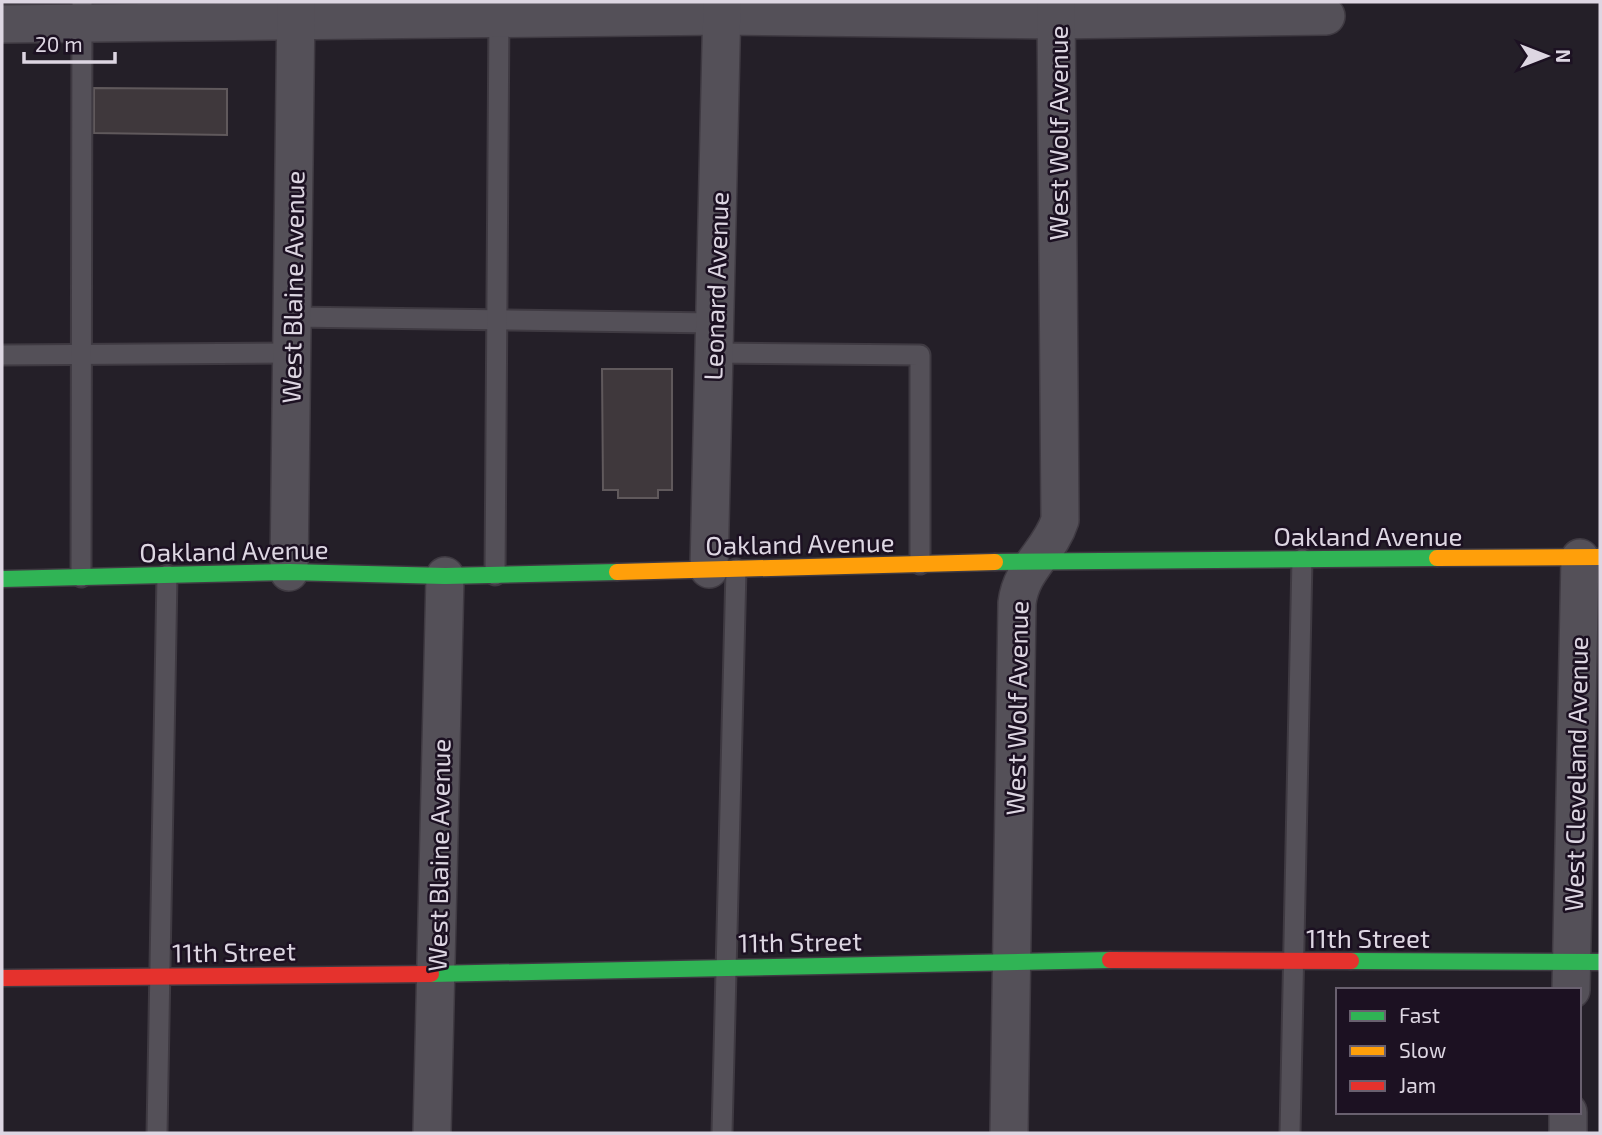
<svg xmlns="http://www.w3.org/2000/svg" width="1602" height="1135" viewBox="0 0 1602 1135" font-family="'Exo 2',sans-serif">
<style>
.building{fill:#3f383c;stroke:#60595c;stroke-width:2}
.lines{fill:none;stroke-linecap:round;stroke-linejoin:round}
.lane-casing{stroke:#3f3a42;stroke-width:23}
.street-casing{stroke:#3f3a42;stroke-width:40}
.fast-casing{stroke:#3f3a42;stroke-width:19}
.slow-casing{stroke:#3f3a42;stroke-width:19}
.jam-casing{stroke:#3f3a42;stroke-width:19}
.lane{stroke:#545058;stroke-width:19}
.street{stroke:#545058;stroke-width:37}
.fast{stroke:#30b455;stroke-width:16}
.slow{stroke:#ff9f0a;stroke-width:16}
.jam{stroke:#e5322d;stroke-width:16}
.labels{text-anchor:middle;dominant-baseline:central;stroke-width:5;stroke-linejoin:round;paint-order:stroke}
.street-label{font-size:26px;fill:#ddd6e2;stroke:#1c1122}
</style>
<rect width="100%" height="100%" fill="#241f28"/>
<g class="building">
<polygon points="94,88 227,89 227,135 94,133"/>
<polygon points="602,369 672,369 672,490 658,490 658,498 618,498 618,490 603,490"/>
</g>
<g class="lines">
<defs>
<g id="lane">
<polyline points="292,317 714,323"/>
<polyline points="713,353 920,355 920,564"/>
<polyline points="2,355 292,353"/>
<polyline points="495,575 499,13"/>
<polyline points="81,577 82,2"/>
<polyline points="157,1133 167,575"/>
<polyline points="722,1133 736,569"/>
<polyline points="1290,1133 1302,559"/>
</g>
<g id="street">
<polyline points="2,24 722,16 1056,20 1326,16"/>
<polyline points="709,569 722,2"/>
<polyline points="289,572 296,2"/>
<polyline points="1571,990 1580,558"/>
<polyline points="432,1133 445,576"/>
<path d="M1009 1133 1017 603C1021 568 1050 552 1060 520L1056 2"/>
<polyline points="1568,1133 1568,1112"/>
</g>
<g id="fast">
<polyline points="995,562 1437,558"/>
<polyline points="2,579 289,572 445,576 617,572"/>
<polyline points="1351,961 1600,962"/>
<polyline points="431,974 1110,960"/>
</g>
<g id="slow">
<polyline points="1437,558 1600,557"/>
<polyline points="617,572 995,562"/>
</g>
<g id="jam">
<polyline points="1110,960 1351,961"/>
<polyline points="2,978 431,974"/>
</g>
</defs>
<use href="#lane" class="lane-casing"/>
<use href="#street" class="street-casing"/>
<use href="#fast" class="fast-casing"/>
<use href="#slow" class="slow-casing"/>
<use href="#jam" class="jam-casing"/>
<use href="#lane" class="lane"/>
<use href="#street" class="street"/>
<use href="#fast" class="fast"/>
<use href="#slow" class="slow"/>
<use href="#jam" class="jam"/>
</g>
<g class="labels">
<g class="street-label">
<text transform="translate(1057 133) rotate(-90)">West Wolf Avenue</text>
<text transform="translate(715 286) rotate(-88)">Leonard Avenue</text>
<text transform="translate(292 287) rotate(-89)">West Blaine Avenue</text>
<text x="1368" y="535">Oakland Avenue</text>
<text transform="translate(800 543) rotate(-1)">Oakland Avenue</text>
<text transform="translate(234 550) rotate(-1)">Oakland Avenue</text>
<text transform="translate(1016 708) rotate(-89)">West Wolf Avenue</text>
<text transform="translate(1575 774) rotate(-89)">West Cleveland Avenue</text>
<text transform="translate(438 855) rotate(-89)">West Blaine Avenue</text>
<text x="1368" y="937">11th Street</text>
<text transform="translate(800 941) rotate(-1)">11th Street</text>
<text transform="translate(234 951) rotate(-1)">11th Street</text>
</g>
</g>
<rect width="1602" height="1135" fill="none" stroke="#ddd6e2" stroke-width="7"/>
<rect x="1336" y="988" width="245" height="126" fill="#1c1122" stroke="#69606f" stroke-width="2"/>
<rect x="1350" y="1011" width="35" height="10" fill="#30b455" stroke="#69606f" stroke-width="2"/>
<text x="1399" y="1023" font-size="21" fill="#ddd6e2">Fast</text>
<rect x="1350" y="1046" width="35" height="10" fill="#ff9f0a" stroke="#69606f" stroke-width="2"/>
<text x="1399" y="1058" font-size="21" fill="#ddd6e2">Slow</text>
<rect x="1350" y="1081" width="35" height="10" fill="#e5322d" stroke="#69606f" stroke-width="2"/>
<text x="1399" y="1093" font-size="21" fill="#ddd6e2">Jam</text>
<g transform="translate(1546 56) rotate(90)" stroke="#1c1122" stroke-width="5" paint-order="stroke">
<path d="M0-5L12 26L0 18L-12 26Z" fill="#ddd6e2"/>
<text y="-10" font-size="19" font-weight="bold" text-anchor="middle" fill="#ddd6e2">N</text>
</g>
<path d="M24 52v10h91v-10" fill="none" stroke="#ddd6e2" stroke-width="3.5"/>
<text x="35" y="52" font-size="21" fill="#ddd6e2" stroke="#1c1122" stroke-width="5" paint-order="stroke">20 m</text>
</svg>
